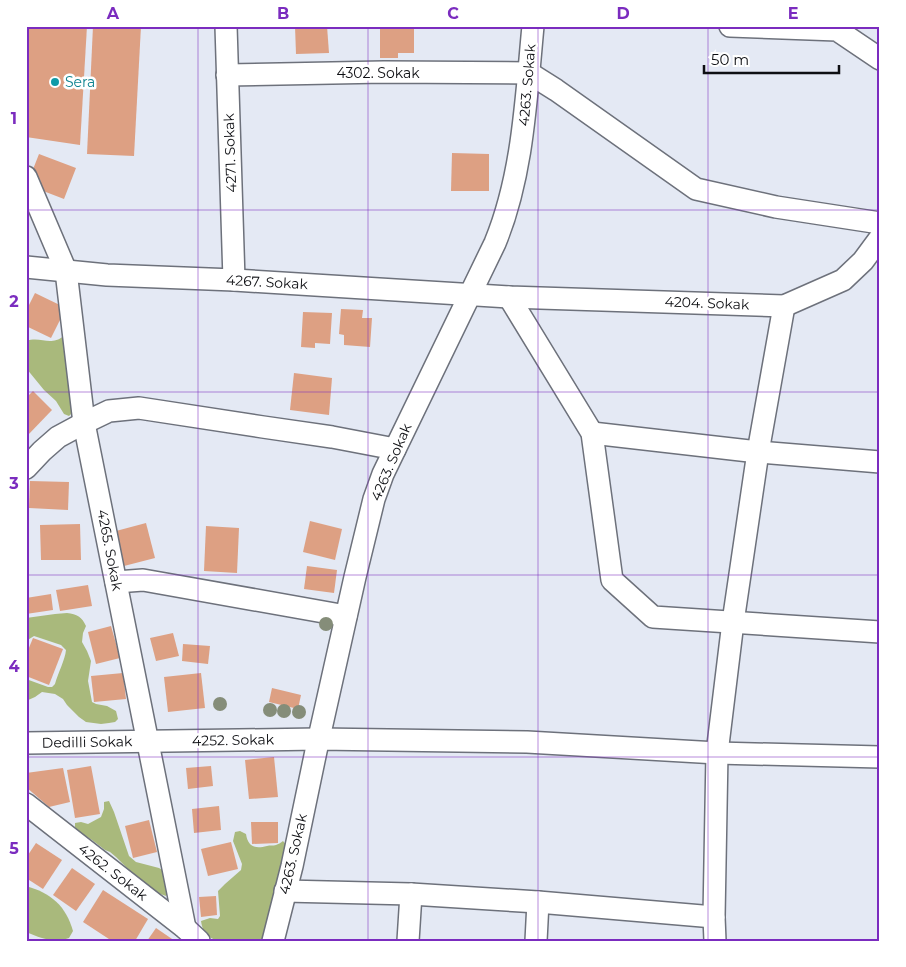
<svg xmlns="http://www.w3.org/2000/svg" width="906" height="967" viewBox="0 0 906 967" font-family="Montserrat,sans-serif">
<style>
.forest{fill:#a9b97c}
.building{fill:#dda083}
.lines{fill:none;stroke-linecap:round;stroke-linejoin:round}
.minor-casing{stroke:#6d717b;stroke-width:24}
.minor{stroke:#fff;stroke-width:21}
.tree{fill:#858d79}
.grid{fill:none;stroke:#7b2cbf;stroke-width:1;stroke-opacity:0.55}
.culture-dot{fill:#0f9aa8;stroke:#fff;stroke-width:2}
.labels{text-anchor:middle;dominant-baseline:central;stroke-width:5;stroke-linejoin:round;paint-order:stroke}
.street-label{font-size:14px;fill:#0e0f13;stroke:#fff}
.culture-label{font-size:14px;fill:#0d838f;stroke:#fff;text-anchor:start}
.neatline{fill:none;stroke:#7b2cbf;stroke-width:2}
.grid-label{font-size:16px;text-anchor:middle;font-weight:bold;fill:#7b2cbf}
</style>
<rect width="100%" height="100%" fill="#e4e9f4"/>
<g class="forest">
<path d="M64 336 74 411 69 416 64 414 56 401 44 390 26 368V341C42 336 49 347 64 336Z"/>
<path d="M67 613C77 614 82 617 86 626L83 633 82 642 87 651 91 661 88 681 92 702 96 704 107 706 116 711 118 719 115 722 109 723 101 724 86 722 79 717 67 705 63 699 55 694 42 692 35 697 26 701V679L48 687H52L55 684C58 673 65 660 66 650L61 645 34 636 26 641V618L55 614Z"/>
<polygon points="109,801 114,812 129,856 136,862 159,868 164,871 169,891 166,896 155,892 135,876 116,857 110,852 105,850 92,840 78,831 75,827 75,823 81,822 88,824 101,817 104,809 104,802"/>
<path d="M240 831 246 834C248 847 255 849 267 846 270 845 273 846 276 845 278 844 281 843 283 841L287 846 267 941C257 941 248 941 238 941 221 941 204 943 201 921L210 918 218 919 220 916 218 891 225 884 241 870 242 864 233 841 235 832Z"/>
<path d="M26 886C51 893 66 906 73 931L69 938C54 943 40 938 26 932Z"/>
</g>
<g class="building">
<polygon points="26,26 87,26 80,145 26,137"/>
<polygon points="93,26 141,26 134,156 87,154"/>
<polygon points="295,26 327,26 329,53 296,54"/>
<polygon points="380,26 414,26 414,53 398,53 398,58 380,58"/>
<polygon points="452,153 489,154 489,191 451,191"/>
<polygon points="39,154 76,168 64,199 38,189 41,181 30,177"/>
<polygon points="35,293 66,308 51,338 26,326 26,311"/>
<polygon points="341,309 363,310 362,318 372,318 370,347 344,345 344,335 339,334"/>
<polygon points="303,312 332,313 330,344 315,343 315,348 301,347"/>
<polygon points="294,373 332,378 329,415 290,410"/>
<polygon points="33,391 52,410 27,436 26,435 26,398"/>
<polygon points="30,481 69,482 68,510 29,508"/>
<polygon points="310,521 342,529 335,560 303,552"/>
<polygon points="146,523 155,558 124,566 116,531"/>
<polygon points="80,524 81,560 41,560 40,525"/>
<polygon points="206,526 239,528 237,573 204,571"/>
<polygon points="307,566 337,570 334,593 304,589"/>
<polygon points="88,585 92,606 60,611 56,590"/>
<polygon points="51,594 53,610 26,614 26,598"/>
<polygon points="111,626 120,658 96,664 88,632"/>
<polygon points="173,633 179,656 156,661 150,638"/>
<polygon points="33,638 63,649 49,685 26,676 26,655"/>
<polygon points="183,644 210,646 208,664 182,661"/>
<polygon points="123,673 126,699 94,702 91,676"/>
<polygon points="201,673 205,708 168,712 164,677"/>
<polygon points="272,688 301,695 298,709 269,702"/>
<polygon points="274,757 278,797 249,799 245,760"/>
<polygon points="91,766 100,814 75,818 67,770"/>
<polygon points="211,766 213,786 188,789 186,768"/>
<polygon points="63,768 70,802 49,807 26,787 26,773"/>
<polygon points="219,806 221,830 194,833 192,809"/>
<polygon points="149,820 157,852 133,858 125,826"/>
<polygon points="251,822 278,822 278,843 252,844"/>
<polygon points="231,842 238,869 208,876 201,849"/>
<polygon points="36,843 62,860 43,889 26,878 26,858"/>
<polygon points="72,868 95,884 76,911 53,895"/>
<polygon points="103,890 148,919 135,941 112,941 83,922"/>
<polygon points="216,896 217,915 201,917 199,897"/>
<polygon points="156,928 175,941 147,941"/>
</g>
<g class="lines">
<defs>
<g id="minor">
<polyline points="226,26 234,280"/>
<polyline points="730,26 837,30 880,59"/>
<polyline points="227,75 384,72 529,73 556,90 696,189 776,207 880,223"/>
<polyline points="26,177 66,271 84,423 185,928"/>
<polyline points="26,267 107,275 234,280 509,297 784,306 843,280 863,261 880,238"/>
<polyline points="509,297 592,433 612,580 653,617 880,632"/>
<polyline points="592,433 758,452 880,462"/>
<polyline points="26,468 42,451 58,437 84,423 109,411 139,408 263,427 332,437 395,449"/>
<polyline points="116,582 143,580 346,616"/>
<polyline points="26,743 319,739 527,742 717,753 880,757"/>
<polyline points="26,804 185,928 199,941"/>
<polyline points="285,891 411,894 538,902 714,917"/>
<path d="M273 941 292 866 316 751 355 577 374 499 383 474 495 243C523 175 526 99 533 26"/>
<polyline points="408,941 411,894"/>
<polyline points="536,941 538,902"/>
<polyline points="715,941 714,917 717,753 733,622 758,452 784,306"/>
</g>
</defs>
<use href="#minor" class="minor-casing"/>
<use href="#minor" class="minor"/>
</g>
<g class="tree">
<circle cx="326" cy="624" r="7"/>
<circle cx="220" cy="704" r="7"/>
<circle cx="270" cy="710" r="7"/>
<circle cx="284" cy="711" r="7"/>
<circle cx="299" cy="712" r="7"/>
</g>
<path class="grid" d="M198 26V941M368 26V941M538 26V941M708 26V941M26 210H880M26 392H880M26 575H880M26 757H880"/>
<circle class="culture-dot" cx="55" cy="82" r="5"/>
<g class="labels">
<g class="street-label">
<text x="378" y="73">4302. Sokak</text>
<text transform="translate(527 85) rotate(-85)">4263. Sokak</text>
<text transform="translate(230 153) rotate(-92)">4271. Sokak</text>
<text transform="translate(267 282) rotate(3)">4267. Sokak</text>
<text transform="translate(707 303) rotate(2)">4204. Sokak</text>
<text transform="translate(391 462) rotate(-67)">4263. Sokak</text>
<text transform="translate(110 550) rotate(79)">4265. Sokak</text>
<text transform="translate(233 740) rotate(-1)">4252. Sokak</text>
<text transform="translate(87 742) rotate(-1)">Dedilli Sokak</text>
<text transform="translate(293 854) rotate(-77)">4263. Sokak</text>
<text transform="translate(113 872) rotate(38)">4262. Sokak</text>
</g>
<g class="culture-label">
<text x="65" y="82">Sera</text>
</g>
</g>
<rect width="906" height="967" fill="none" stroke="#ffffff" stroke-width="55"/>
<path d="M704 65v8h135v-8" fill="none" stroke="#0e0f13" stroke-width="2.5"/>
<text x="711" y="65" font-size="15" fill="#0e0f13" stroke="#ffffff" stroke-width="4" paint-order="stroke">50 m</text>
<rect x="28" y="28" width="850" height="912" class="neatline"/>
<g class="grid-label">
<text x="113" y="19">A</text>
<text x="283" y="19">B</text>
<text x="453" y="19">C</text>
<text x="623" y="19">D</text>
<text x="793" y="19">E</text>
<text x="14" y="124">1</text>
<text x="14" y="307">2</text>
<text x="14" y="489">3</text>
<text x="14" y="672">4</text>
<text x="14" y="854">5</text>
</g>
</svg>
